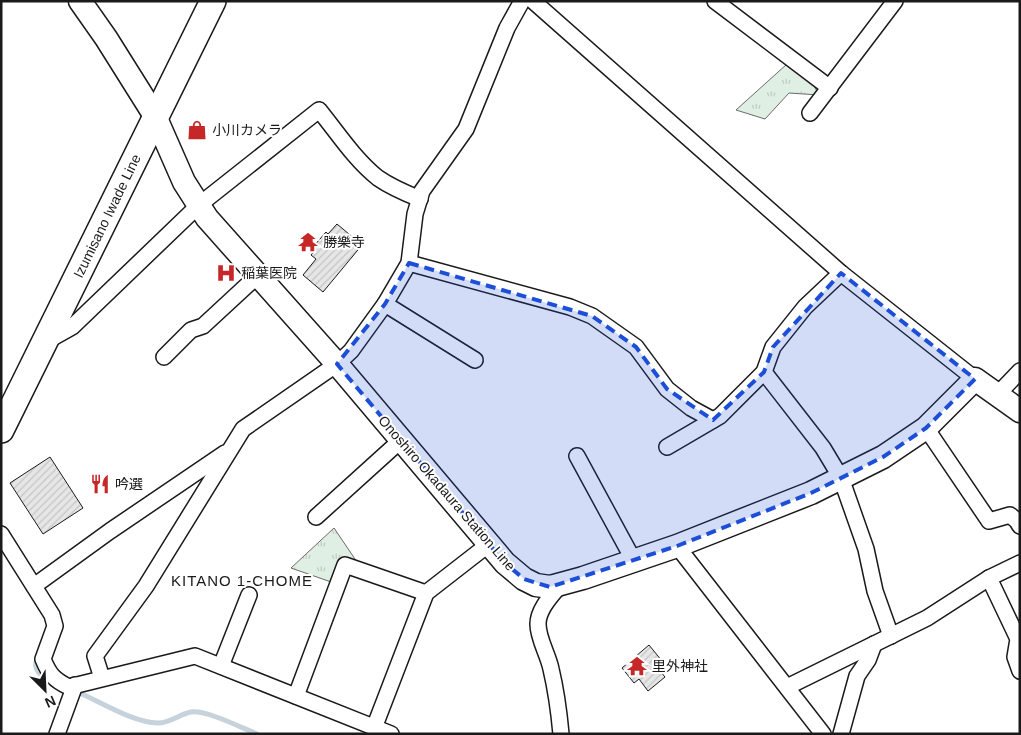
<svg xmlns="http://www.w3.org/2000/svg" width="1021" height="735" viewBox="0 0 1021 735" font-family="Arial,'Noto Sans JP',sans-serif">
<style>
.grass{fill:url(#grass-tufts);stroke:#6a6a6a}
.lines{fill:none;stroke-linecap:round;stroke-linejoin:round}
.stream{stroke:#c6d2dc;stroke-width:5}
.building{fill:url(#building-hatch);stroke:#1a1a1a}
.minor-casing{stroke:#1a1a1a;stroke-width:18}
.secondary-casing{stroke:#1a1a1a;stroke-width:25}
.primary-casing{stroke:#1a1a1a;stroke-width:28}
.minor{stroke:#fff;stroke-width:15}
.secondary{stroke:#fff;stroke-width:22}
.primary{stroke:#fff;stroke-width:25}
.marked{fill:#1d4ed8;fill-opacity:0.2;stroke:#1d4ed8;stroke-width:4;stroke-dasharray:10 6;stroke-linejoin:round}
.labels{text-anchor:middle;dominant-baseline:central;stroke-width:4;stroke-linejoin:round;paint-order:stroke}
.poi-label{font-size:14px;fill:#1a1a1a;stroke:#fff;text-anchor:start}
.street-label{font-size:14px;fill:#1a1a1a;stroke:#fff}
.neighbourhood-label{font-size:15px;letter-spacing:1px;fill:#1a1a1a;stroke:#fff}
</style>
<defs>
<pattern id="grass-tufts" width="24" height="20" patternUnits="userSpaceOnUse" patternTransform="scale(1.25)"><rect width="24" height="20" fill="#e0efe3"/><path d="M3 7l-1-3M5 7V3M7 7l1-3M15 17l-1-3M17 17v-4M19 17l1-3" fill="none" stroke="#c0ccc2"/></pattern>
<pattern id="building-hatch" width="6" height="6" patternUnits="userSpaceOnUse" patternTransform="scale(1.25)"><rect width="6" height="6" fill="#e6e6e6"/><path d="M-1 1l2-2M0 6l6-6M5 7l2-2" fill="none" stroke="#c5c5c5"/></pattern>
</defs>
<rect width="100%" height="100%" fill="#fff"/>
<g class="grass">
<polygon points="787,64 813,84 819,95 789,93 765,119 736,110"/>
<polygon points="334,528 357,562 334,583 291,568"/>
</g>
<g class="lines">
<g class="stream">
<path d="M40 654C31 666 37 673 48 681"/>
<path d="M75 691C100 701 131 722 158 723 170 723 180 714 191 712 207 710 242 728 257 734"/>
</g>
</g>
<g class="building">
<polygon points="337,224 362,245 323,292 303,275 316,259 311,255 316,249 313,247 326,232 328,234"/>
<polygon points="50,457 83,508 43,534 10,483"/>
<polygon points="649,645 662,661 656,666 665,677 648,691 639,679 634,683 622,668"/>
</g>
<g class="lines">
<defs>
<g id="minor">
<polyline points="533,1 841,273 975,379"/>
<polyline points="715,1 830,88"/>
<polyline points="810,113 895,1"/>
<polyline points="409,263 570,307 592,316 636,347 667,389 691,408 713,420"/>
<polyline points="385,304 475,360"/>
<path d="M47 341 72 327 199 205 319 110C337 132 355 160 378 178 391 187 405 193 420 199"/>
<polyline points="164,357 191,330 203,326 257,276"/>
<polyline points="764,372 823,448 841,478 866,549 875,591 891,636"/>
<polyline points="997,395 1020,371"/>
<polyline points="926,428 989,521 1010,515 1017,521 1020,526"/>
<polyline points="667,447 720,416 764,372 773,347 805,307 841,273"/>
<polyline points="577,456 634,561"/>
<polyline points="316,517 400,441"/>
<path d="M1 534 52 615 55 626 43 659C49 674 54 680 69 687L195 656 391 734"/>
<polyline points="677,546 823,734"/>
<polyline points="989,578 1018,639 1015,657 1020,671"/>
<polyline points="34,586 110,531 225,453"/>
<polyline points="221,666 249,595"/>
<polyline points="102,678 95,656 146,586 243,429 337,364 351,351 385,304 409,263 415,214 422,191 466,129 507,28 522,1"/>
<polyline points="787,687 927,618 989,578 1020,563"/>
<polyline points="296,696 345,565 426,593"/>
<polyline points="374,728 426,593 489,544"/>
<polyline points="57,734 75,685"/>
<path d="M561 734C559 712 556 690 551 669 548 654 538 639 538 624 538 609 552 595 561 584"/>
<polyline points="841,734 857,676 868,660 874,644"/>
</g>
<polyline id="secondary" points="80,1 106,38 155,116 184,182 207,218 337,364 505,563 524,579 536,585 550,587 583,578 677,546 811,493 883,457 926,428 975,379 1020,411"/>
<polyline id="primary" points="1,430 213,1"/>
</defs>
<use href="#minor" class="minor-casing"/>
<use href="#secondary" class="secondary-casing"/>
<use href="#primary" class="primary-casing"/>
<use href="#minor" class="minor"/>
<use href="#secondary" class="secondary"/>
<use href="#primary" class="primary"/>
</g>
<path class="marked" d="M409 263 592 316 636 347 667 389 713 420 764 372 773 347 841 273 975 379 926 428 883 457 811 493 677 546 550 587 524 579 505 563 337 364 385 304Z"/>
<defs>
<symbol id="shop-bare" viewBox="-9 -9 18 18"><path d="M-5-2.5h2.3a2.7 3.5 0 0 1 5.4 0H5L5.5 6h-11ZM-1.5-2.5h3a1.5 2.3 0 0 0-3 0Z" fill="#c62828" stroke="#fff" stroke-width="2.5" paint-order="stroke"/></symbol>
<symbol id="temple-bare" viewBox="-9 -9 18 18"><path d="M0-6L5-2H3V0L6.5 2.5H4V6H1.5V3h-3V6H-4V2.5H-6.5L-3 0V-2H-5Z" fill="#c62828" stroke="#fff" stroke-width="2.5" paint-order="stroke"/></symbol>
<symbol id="hospital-bare" viewBox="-9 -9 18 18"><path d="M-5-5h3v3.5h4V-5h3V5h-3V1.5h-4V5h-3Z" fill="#c62828" stroke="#fff" stroke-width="2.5" paint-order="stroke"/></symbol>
<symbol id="restaurant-bare" viewBox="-9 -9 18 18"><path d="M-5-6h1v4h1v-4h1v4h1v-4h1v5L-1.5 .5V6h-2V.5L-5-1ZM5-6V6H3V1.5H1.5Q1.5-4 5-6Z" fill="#c62828" stroke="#fff" stroke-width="2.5" paint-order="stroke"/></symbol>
</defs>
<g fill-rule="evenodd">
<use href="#shop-bare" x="183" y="116" width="28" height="28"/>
<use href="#temple-bare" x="294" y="228" width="28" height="28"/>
<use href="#hospital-bare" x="212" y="259" width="28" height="28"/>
<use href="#restaurant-bare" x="86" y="470" width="28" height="28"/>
<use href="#temple-bare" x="623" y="652" width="28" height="28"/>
</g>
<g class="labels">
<g class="poi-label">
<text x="212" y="130">小川カメラ</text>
<text x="323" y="242">勝樂寺</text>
<text x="241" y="273">稲葉医院</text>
<text x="115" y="484">吟選</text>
<text x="652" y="666">里外神社</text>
</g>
<g class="street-label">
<text transform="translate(107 216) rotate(-64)">Izumisano Iwade Line</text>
<text transform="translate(447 493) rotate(49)">Onoshiro Okadaura Station Line</text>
</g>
<g class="neighbourhood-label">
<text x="242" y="580">KITANO 1-CHOME</text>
</g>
</g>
<rect width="1021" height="735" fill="none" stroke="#1a1a1a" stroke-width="5"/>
<g transform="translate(45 690) rotate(156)" stroke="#ffffff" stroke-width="4" paint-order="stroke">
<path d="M0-4L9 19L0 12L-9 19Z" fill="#1a1a1a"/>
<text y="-8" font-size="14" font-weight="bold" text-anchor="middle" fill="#1a1a1a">N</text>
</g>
</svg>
